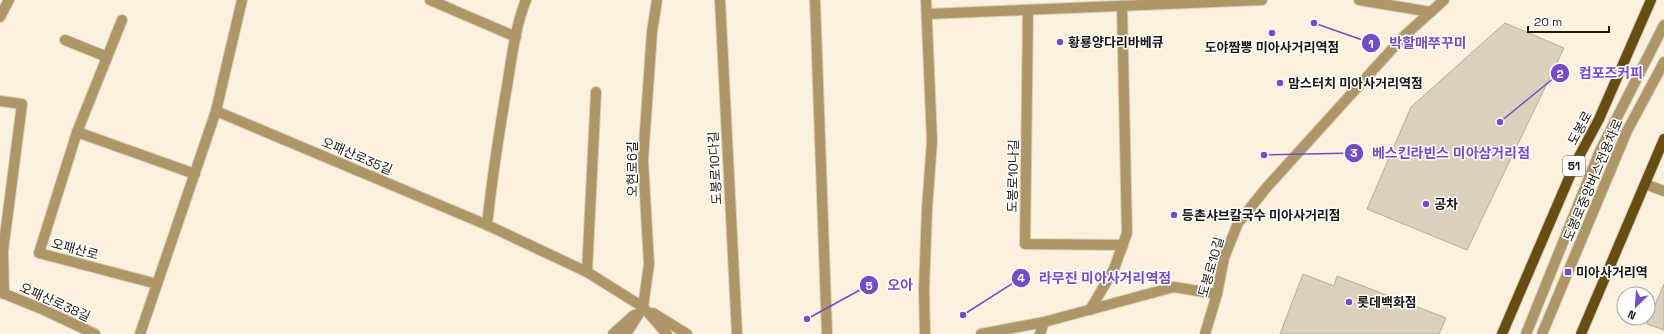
<svg xmlns="http://www.w3.org/2000/svg" width="1664" height="334" viewBox="0 0 1664 334" font-family="'Space Grotesk','Noto Sans KR',sans-serif">
<style>
.building{fill:#dbd0bb;stroke:#b6ac98}
.lines{fill:none;stroke-linecap:round;stroke-linejoin:round}
.minor-casing{stroke:#d8cebc;stroke-width:12}
.major-casing{stroke:#d8cebc;stroke-width:12}
.minor{stroke:#ad9667;stroke-width:10}
.major{stroke:#654d13;stroke-width:10}
.poi-dot{fill:#744cc5;stroke:#fff;stroke-width:1.5}
.labels{text-anchor:middle;dominant-baseline:central;stroke-width:3;stroke-linejoin:round;paint-order:stroke}
.shield{fill:#fff;stroke:#615e58;stroke-width:1}
.shield-label{font-size:12px;font-weight:bold;fill:#1d1911}
.poi-label{font-size:13px;font-weight:bold;fill:#1d1911;stroke:#fff;text-anchor:start}
.street-label{font-size:13px;fill:#1d1911;stroke:#fff}
.leader{fill:none;stroke:#744cc5;stroke-width:1.5}
.callout-dot{fill:#744cc5;stroke:#fff;stroke-width:1.5}
.mark-label{font-size:12px;text-anchor:middle;font-weight:bold;fill:#fff}
.callout-label{font-size:14px;text-anchor:middle;font-weight:bold;fill:#744cc5;stroke:#fff;stroke-width:3;stroke-linejoin:round;paint-order:stroke}
</style>
<rect width="100%" height="100%" fill="#fcf1dc"/>
<g class="building">
<polygon points="1505,23 1564,48 1467,250 1367,209 1411,107"/>
<polygon points="1303,274 1334,286 1337,276 1446,318 1439,334 1280,334"/>
<polygon points="1664,284 1664,330 1647,324"/>
</g>
<g class="lines">
<defs>
<g id="minor">
<polyline points="430,0 516,37"/>
<polyline points="720,0 737,334"/>
<polyline points="815,0 827,334"/>
<polyline points="1359,0 1431,12"/>
<polyline points="1028,10 1025,244 1123,245"/>
<polyline points="927,14 1262,0"/>
<polyline points="0,17 9,0"/>
<polyline points="65,40 107,57"/>
<polyline points="0,101 22,104 3,251 4,294"/>
<polyline points="216,111 487,225 587,272 643,307 667,334"/>
<polyline points="77,132 122,20"/>
<polyline points="1645,184 1664,191"/>
<path d="M487 225C492 178 499 133 507 86 512 57 515 27 526 0"/>
<polyline points="587,272 596,92"/>
<polyline points="157,284 39,253 77,132 195,174"/>
<polyline points="0,292 42,309 95,334"/>
<polyline points="1090,310 1114,269 1127,233 1122,6"/>
<polyline points="653,313 687,334"/>
<polyline points="140,334 216,111 242,0"/>
<polyline points="613,334 634,315"/>
<polyline points="626,334 643,307 649,264 643,160 652,32 657,0"/>
<polyline points="925,334 924,290 927,209 932,141 926,0"/>
<polyline points="981,334 1044,322 1174,287 1217,294"/>
<polyline points="1040,334 1044,322"/>
<polyline points="1205,334 1217,294 1224,258 1238,223 1267,187 1403,37 1444,0"/>
<polyline points="1526,334 1599,153 1664,25"/>
<polyline points="1542,334 1627,131 1664,62"/>
</g>
<g id="major">
<polyline points="1502,334 1575,164 1599,119 1651,0"/>
<polyline points="1581,334 1664,139"/>
</g>
</defs>
<use href="#minor" class="minor-casing"/>
<use href="#major" class="major-casing"/>
<use href="#minor" class="minor"/>
<use href="#major" class="major"/>
</g>
<g class="poi-dot">
<circle cx="1272" cy="33" r="4"/>
<circle cx="1060" cy="42" r="4"/>
<circle cx="1280" cy="83" r="4"/>
<circle cx="1426" cy="204" r="4"/>
<circle cx="1174" cy="215" r="4"/>
<rect x="1564" y="268" width="8" height="8" rx="2"/>
<circle cx="1349" cy="302" r="4"/>
</g>
<g class="labels">
<rect class="shield" x="1563" y="156" width="22" height="20" rx="3"/>
<g class="shield-label">
<text x="1574" y="166">51</text>
</g>
<g class="poi-label">
<text x="1068" y="42">황룡양다리바베큐</text>
<text x="1272" y="47" text-anchor="middle">도야짬뽕 미아사거리역점</text>
<text x="1288" y="83">맘스터치 미아사거리역점</text>
<text x="1434" y="204">공차</text>
<text x="1182" y="215">등촌샤브칼국수 미아사거리점</text>
<text x="1576" y="272">미아사거리역</text>
<text x="1357" y="302">롯데백화점</text>
</g>
<g class="street-label">
<text transform="translate(1580 128) rotate(-62)">도봉로</text>
<text transform="translate(357 156) rotate(23)">오패산로35길</text>
<text transform="translate(715 168) rotate(-93)">도봉로10다길</text>
<text transform="translate(632 169) rotate(-90)">오현로6길</text>
<text transform="translate(1013 176) rotate(-89)">도봉로10나길</text>
<text transform="translate(1593 180) rotate(-67)">도봉로중앙버스전용차로</text>
<text transform="translate(75 249) rotate(15)">오패산로</text>
<text transform="translate(1211 267) rotate(-74)">도봉로10길</text>
<text transform="translate(55 302) rotate(24)">오패산로38길</text>
</g>
</g>
<path class="leader" d="M1314 23L1371 43M1500 122L1560 73M1264 155L1354 153M963 315L1021 278M807 319L869 285"/>
<g class="callout-dot">
<circle cx="1314" cy="23" r="4"/>
<circle cx="1500" cy="122" r="4"/>
<circle cx="1264" cy="155" r="4"/>
<circle cx="963" cy="315" r="4"/>
<circle cx="807" cy="319" r="4"/>
<circle cx="1371" cy="43" r="10"/>
<circle cx="1560" cy="73" r="10"/>
<circle cx="1354" cy="153" r="10"/>
<circle cx="1021" cy="278" r="10"/>
<circle cx="869" cy="285" r="10"/>
</g>
<g class="mark-label">
<text x="1371" y="48">1</text>
<text x="1560" y="78">2</text>
<text x="1354" y="157">3</text>
<text x="1021" y="282">4</text>
<text x="869" y="290">5</text>
</g>
<g class="callout-label">
<text x="1428" y="48">박할매쭈꾸미</text>
<text x="1611" y="78">컴포즈커피</text>
<text x="1451" y="158">베스킨라빈스 미아삼거리점</text>
<text x="1105" y="283">라무진 미아사거리역점</text>
<text x="900" y="290">오아</text>
</g>
<g transform="translate(1636 306) rotate(205)"><circle r="19" fill="#ffffff" stroke="#a5a3a0"/>
<path d="M0-3L7 15L0 10L-7 15Z" fill="#744cc5"/>
<text y="-6" font-size="11" font-weight="bold" text-anchor="middle" fill="#1d1911">N</text>
</g>
<path d="M1528 26v6h81v-6" fill="none" stroke="#1d1911" stroke-width="2"/>
<text x="1534" y="26" font-size="12" fill="#1d1911" stroke="#ffffff" stroke-width="3" paint-order="stroke">20 m</text>
</svg>
